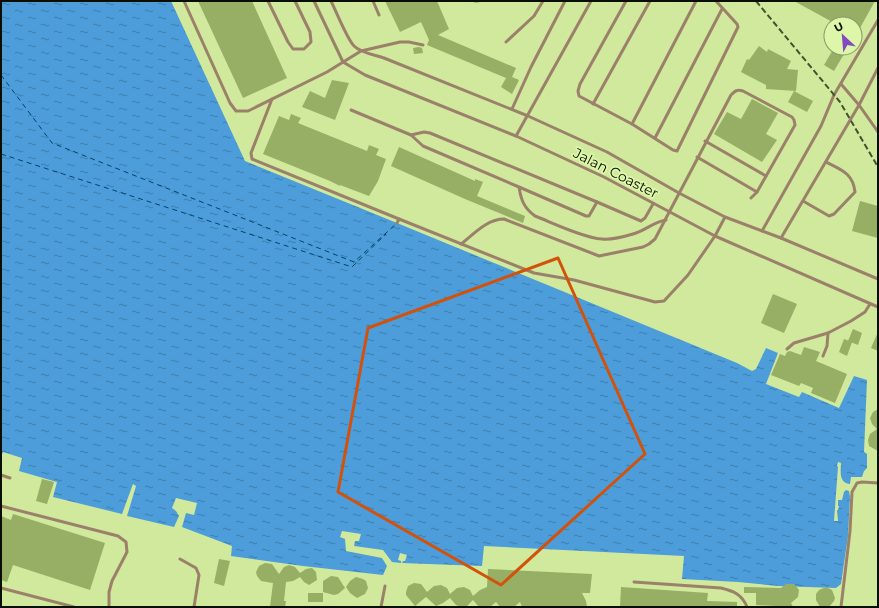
<svg xmlns="http://www.w3.org/2000/svg" width="879" height="608" viewBox="0 0 879 608" font-family="Montserrat,sans-serif">
<style>
.water{fill:url(#water-ripples)}
.lines{fill:none;stroke-linecap:round;stroke-linejoin:round}
.ferry{stroke:#00436a;stroke-width:1;stroke-dasharray:5 4;stroke-linecap:butt}
.building{fill:#97ae65}
.service{stroke:#9b816a;stroke-width:3}
.rail{stroke:#44512f;stroke-width:2;stroke-dasharray:6 3;stroke-linecap:butt}
.marked{fill:none;stroke:#d2520b;stroke-width:3;stroke-linejoin:round}
.labels{text-anchor:middle;dominant-baseline:central;stroke-width:3.5;stroke-linejoin:round;paint-order:stroke}
.street-label{font-size:14px;fill:#080f00;stroke:#ddf6aa}
</style>
<defs>
<pattern id="water-ripples" width="26" height="14" patternUnits="userSpaceOnUse"><rect width="26" height="14" fill="#4c9dda"/><path d="M2 4q2-2 4 0t4 0M15 11q2-2 4 0t4 0" fill="none" stroke="#3d7eae"/></pattern>
</defs>
<rect width="100%" height="100%" fill="#d0e99d"/>
<path class="water" d="M1 1H171L245 161 397 223 737 363 752 371 756 369 766 348 778 353 766 384 799 397 802 392 839 408 854 376 867 380 864 452 867 454V468L864 471 862 477H851L850 484C838 483 841 470 841 463L838 462 837 466 838 467 834 521H838L837 510H838L839 506H838V500H842L844 492 846 490 849 491 850 497 848 536 841 584 836 588 778 586 738 582 682 579 684 556 484 546 482 566 402 563 403 561H405L407 555 400 553 398 560 401 561V563L392 562 383 550 354 546 355 541H359L361 534 342 531 340 537 345 539 346 551 382 558 387 566 383 575 303 566 231 556 232 546 182 527 186 513 194 515 197 503 176 498 172 508 176 511 179 516 174 527 127 516 136 486 133 484 122 514 53 497 57 482 19 471 22 458 3 452 1 456Z"/>
<g class="lines">
<g class="ferry">
<polyline points="1,75 52,143 354,262 396,224"/>
<polyline points="1,154 352,267 386,234"/>
</g>
</g>
<g class="building">
<polygon points="198,1 252,1 287,78 243,98"/>
<polygon points="385,1 437,1 449,29 438,35 516,68 512,77 519,80 512,94 501,87 506,78 427,45 429,40 421,22 400,32"/>
<polygon points="794,1 875,1 855,37 855,24 836,24"/>
<polygon points="759,46 767,52 768,49 791,61 787,69 798,70 796,91 766,89 766,85 741,72 747,59 749,60"/>
<polygon points="419,47 422,48 423,53 414,54 413,48"/>
<polygon points="834,48 844,54 834,71 824,65"/>
<polygon points="332,80 349,83 335,120 302,107 310,91 325,98"/>
<polygon points="794,91 813,101 807,112 788,102"/>
<polygon points="752,99 778,113 766,134 777,140 762,162 714,134 727,112 741,119"/>
<polygon points="291,114 301,118 298,123 367,151 369,145 379,149 376,155 386,159 378,181 369,196 340,185 340,186 330,181 263,154 279,116 289,120"/>
<polygon points="399,147 475,181 475,179 483,182 477,196 525,216 523,223 465,199 391,166"/>
<polygon points="860,201 878,206 878,238 852,231"/>
<polygon points="773,294 797,304 784,333 761,323"/>
<polygon points="853,329 862,333 858,345 848,341"/>
<polygon points="878,332 878,351 871,348"/>
<polygon points="844,339 852,342 847,356 839,352"/>
<polygon points="804,347 820,352 816,361 847,374 835,403 811,393 813,388 801,383 799,386 771,375 780,354 785,356 787,352 790,351 801,355"/>
<polygon points="878,409 878,451 869,446 868,440 870,434 877,429 872,424 870,418 873,412"/>
<polygon points="42,479 54,482 47,504 36,501"/>
<polygon points="13,514 105,543 90,590 13,565 7,582 1,580 1,516 11,520"/>
<polygon points="219,559 230,561 224,586 214,583"/>
<polygon points="265,563 272,564 279,574 284,567 289,565 295,567 300,573 306,569 312,568 316,572 317,580 309,585 304,582 300,577 293,581 286,582 284,601 286,601 285,607 270,607 273,583 261,581 257,576 256,572 259,566"/>
<polygon points="488,569 592,574 590,593 582,593 586,601 587,607 522,607 520,602 514,607 500,607 496,602 490,607 479,607 473,600 467,606 459,606 456,605 450,598 443,603 436,606 426,597 415,606 406,595 406,592 408,586 414,583 421,584 427,592 434,586 441,585 447,588 450,594 457,588 464,587 470,590 473,596 480,590 487,587"/>
<polygon points="331,576 338,577 345,588 338,594 334,595 323,592 323,581"/>
<polygon points="356,577 363,579 366,581 368,588 365,594 357,598 350,593 346,587 350,581"/>
<polygon points="786,584 794,584 799,590 798,597 791,603 793,607 756,605 756,593 744,593 744,587 781,588"/>
<polygon points="621,587 708,593 707,601 737,602 737,607 620,607"/>
<polygon points="826,587 832,590 835,598 834,601 829,607 820,607 816,600 816,594 819,590"/>
<rect x="308" y="593" width="15" height="9"/>
</g>
<g class="lines">
<g class="service">
<polyline points="184,1 230,103 236,111 248,111 327,72 361,51 400,42 409,42 423,45"/>
<polyline points="268,1 288,42 293,49 304,49 311,42 310,32 295,1"/>
<polyline points="314,1 343,62"/>
<path d="M331 1C336 11 347 39 354 46 361 53 375 55 384 58L528 116 607 152 679 193 725 217 781 238 878 279"/>
<polyline points="373,1 379,15"/>
<polyline points="475,1 478,1"/>
<polyline points="626,1 580,84 578,91 579,96 632,124 673,150 677,151 738,27 737,24 716,1"/>
<polyline points="506,42 534,16 543,1"/>
<polyline points="343,62 365,75 516,136 604,177 715,236 878,307"/>
<polyline points="841,84 859,105 878,132"/>
<polyline points="272,99 251,153 252,159 399,219 397,223"/>
<polyline points="593,104 650,1"/>
<polyline points="512,109 531,67 565,1"/>
<polyline points="351,110 411,135"/>
<polyline points="632,124 696,1"/>
<polyline points="516,136 591,1"/>
<polyline points="655,138 722,9"/>
<polyline points="705,141 766,176"/>
<polyline points="697,157 757,192"/>
<path d="M519 187 586 216H589L597 202 430 133 424 132 411 135 423 146 519 187C521 200 524 208 535 216 553 223 584 238 602 239 612 240 623 237 633 234 645 231 653 222 666 220"/>
<path d="M803 201 829 216 834 214 855 192C853 173 841 170 826 162"/>
<polyline points="597,202 641,221 645,218 653,204"/>
<polyline points="399,219 534,273 574,280 655,302 664,301 688,275 715,236 725,217"/>
<polyline points="762,231 821,126 834,95 878,20"/>
<polyline points="781,238 859,105 878,68"/>
<path d="M461 244C474 234 487 219 504 219L599 256 643 247 649 244 655 239 731 95C735 91 737 89 743 91L792 117 794 120 795 125 757 192 751 198"/>
<polyline points="787,349 794,343 828,333 851,321 865,312 870,304"/>
<polyline points="823,356 827,346 828,333"/>
<polyline points="1,475 10,478"/>
<polyline points="1,506 118,536 126,542 127,552 112,581 109,592 109,607"/>
<polyline points="180,559 196,568 199,575 194,607"/>
<path d="M634 582 721 588C733 591 742 594 747 607"/>
<polyline points="1,588 74,607"/>
<polyline points="381,607 385,586"/>
<polyline points="841,607 850,531 852,492 857,483 862,482 878,483"/>
</g>
<polyline class="rail" points="756,1 840,102 878,167"/>
</g>
<path class="marked" d="M558 258 645 454 501 585 338 492 368 328Z"/>
<g class="labels">
<g class="street-label">
<text transform="translate(616 173) rotate(27)">Jalan Coaster</text>
</g>
</g>
<rect width="879" height="608" fill="none" stroke="#080f00" stroke-width="4"/>
<g transform="translate(843 36) rotate(334)"><circle r="19" fill="#ddf6aa" stroke="#889a66"/>
<path d="M0-3L7 15L0 10L-7 15Z" fill="#8349bf"/>
<text y="-6" font-size="11" font-weight="bold" text-anchor="middle" fill="#080f00">U</text>
</g>
</svg>
